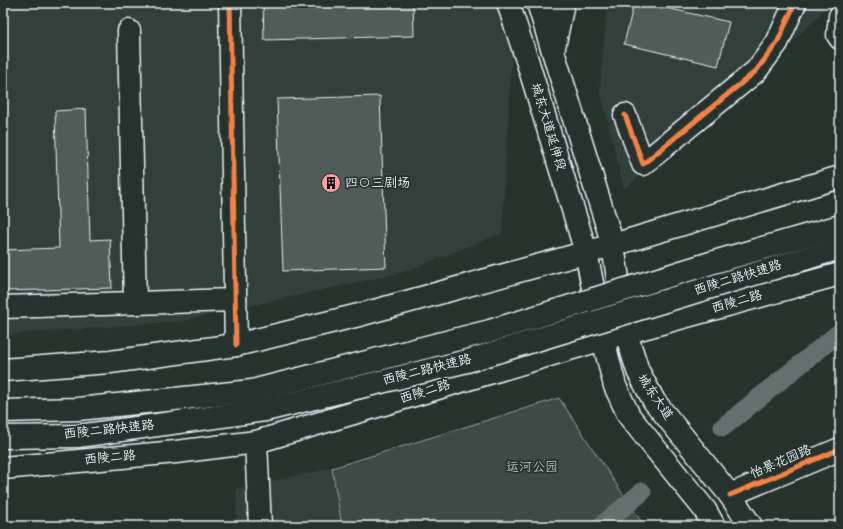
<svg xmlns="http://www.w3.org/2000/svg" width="843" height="529" viewBox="0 0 843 529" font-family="Kalam,'LXGW WenKai TC',sans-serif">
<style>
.built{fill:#333f3a}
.green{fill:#3e4b47;stroke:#939ea0}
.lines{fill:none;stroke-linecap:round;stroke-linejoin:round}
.canal{stroke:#636f6d;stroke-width:19}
.building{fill:#505c59;stroke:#e8f1f8}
.minor-casing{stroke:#e8f1f8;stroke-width:25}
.major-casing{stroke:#e8f1f8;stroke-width:25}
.minor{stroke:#26332d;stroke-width:22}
.major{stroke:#26332d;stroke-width:22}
.highway-bridge-casing{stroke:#e8f1f8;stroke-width:25;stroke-linecap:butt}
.highway-bridge{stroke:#26332d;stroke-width:22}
.cycleway-casing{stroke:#26332d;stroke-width:8}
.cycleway{stroke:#f48246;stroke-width:5}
.labels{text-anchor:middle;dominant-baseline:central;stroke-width:3.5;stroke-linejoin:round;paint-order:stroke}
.street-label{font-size:13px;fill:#e8f1f8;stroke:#26332d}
.poi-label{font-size:13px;fill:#e8f1f8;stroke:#26332d;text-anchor:start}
.park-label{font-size:13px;fill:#b5bfc3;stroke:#26332d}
</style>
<rect width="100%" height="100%" fill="#26332d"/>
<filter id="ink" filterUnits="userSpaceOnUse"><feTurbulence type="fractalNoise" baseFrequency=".025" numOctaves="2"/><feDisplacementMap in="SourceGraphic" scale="8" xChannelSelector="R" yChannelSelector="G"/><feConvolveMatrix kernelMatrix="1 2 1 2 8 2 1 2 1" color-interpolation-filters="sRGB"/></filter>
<g filter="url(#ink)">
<g class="built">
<polygon points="3,3 521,3 511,67 502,233 404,272 183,321 3,335"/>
<polygon points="607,3 831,3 746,89 624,189 600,89"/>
<polygon points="332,468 342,526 237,526 236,489"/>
</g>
<polygon class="green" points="559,398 644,526 342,526 332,468"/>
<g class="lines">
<g class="canal">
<polyline points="723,427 840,332"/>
<polyline points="601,526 642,492"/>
</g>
</g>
<g class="building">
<polygon points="263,3 413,3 414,36 264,40"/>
<polygon points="634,3 644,3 729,22 718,66 624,44"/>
<polygon points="380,96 386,267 283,271 277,99"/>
<polygon points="86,109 90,240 110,239 112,288 3,291 3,250 59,248 55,111"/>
</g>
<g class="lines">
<defs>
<g id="minor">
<polyline points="230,3 236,345"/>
<polyline points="840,16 838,35 840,38"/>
<polyline points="129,31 135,303"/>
<polyline points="625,115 643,164 756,71 777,43 795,3"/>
<polyline points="3,307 235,300"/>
<polyline points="256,442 260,526"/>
<polyline points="730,495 840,449"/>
</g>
<g id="major">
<polyline points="508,3 527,60 586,252 603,339 615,386 629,416 705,510 714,526"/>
<polyline points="538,3 613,245 626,333 638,371 654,401 730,495 751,526"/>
<polyline points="554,47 563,3"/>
<polyline points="3,370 110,362 236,345 363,314 613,245 840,177"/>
<polyline points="3,468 176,452 256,442 603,339 840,274"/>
</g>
</defs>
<use href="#minor" class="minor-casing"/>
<use href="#major" class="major-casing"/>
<use href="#minor" class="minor"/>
<use href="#major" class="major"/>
<defs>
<g id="highway-bridge">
<polyline points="3,411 78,409 252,391 490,331 714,262 840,226"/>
<polyline points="3,437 78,436 265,410 467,361 840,248"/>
</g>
</defs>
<use href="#highway-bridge" class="highway-bridge-casing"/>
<use href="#highway-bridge" class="highway-bridge"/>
<defs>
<g id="cycleway">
<polyline points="230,3 236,345"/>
<polyline points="625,115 643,164 756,71 777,43 795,3"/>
<polyline points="730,495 840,449"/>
</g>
</defs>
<use href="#cycleway" class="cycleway-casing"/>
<use href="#cycleway" class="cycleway"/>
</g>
</g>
<defs>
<symbol id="building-disc" viewBox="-11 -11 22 22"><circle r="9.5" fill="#ff9aa2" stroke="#26332d"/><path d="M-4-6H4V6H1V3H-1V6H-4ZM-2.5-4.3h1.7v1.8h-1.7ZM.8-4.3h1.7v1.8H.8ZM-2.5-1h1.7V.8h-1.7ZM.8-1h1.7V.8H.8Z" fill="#111"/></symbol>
</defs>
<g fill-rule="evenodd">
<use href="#building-disc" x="320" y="172" width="22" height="22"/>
</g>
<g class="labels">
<g class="street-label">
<text transform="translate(548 127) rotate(73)">城东大道延伸段</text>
<text transform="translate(738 278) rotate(-17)">西陵二路快速路</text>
<text transform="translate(737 302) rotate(-16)">西陵二路</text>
<text transform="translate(427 370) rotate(-14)">西陵二路快速路</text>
<text transform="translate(425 392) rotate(-17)">西陵二路</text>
<text transform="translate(655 397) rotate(56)">城东大道</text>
<text transform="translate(109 430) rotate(-6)">西陵二路快速路</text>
<text transform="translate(110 458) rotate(-5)">西陵二路</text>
<text transform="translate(781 462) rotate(-23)">怡景花园路</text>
</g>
<g class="poi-label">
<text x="345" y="183">四〇三剧场</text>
</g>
<g class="park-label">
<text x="532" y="467">运河公园</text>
</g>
</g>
<rect width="843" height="529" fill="none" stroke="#26332d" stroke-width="16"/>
<rect x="8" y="8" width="827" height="513" fill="none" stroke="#e8f1f8" stroke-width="1.5" filter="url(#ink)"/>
</svg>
